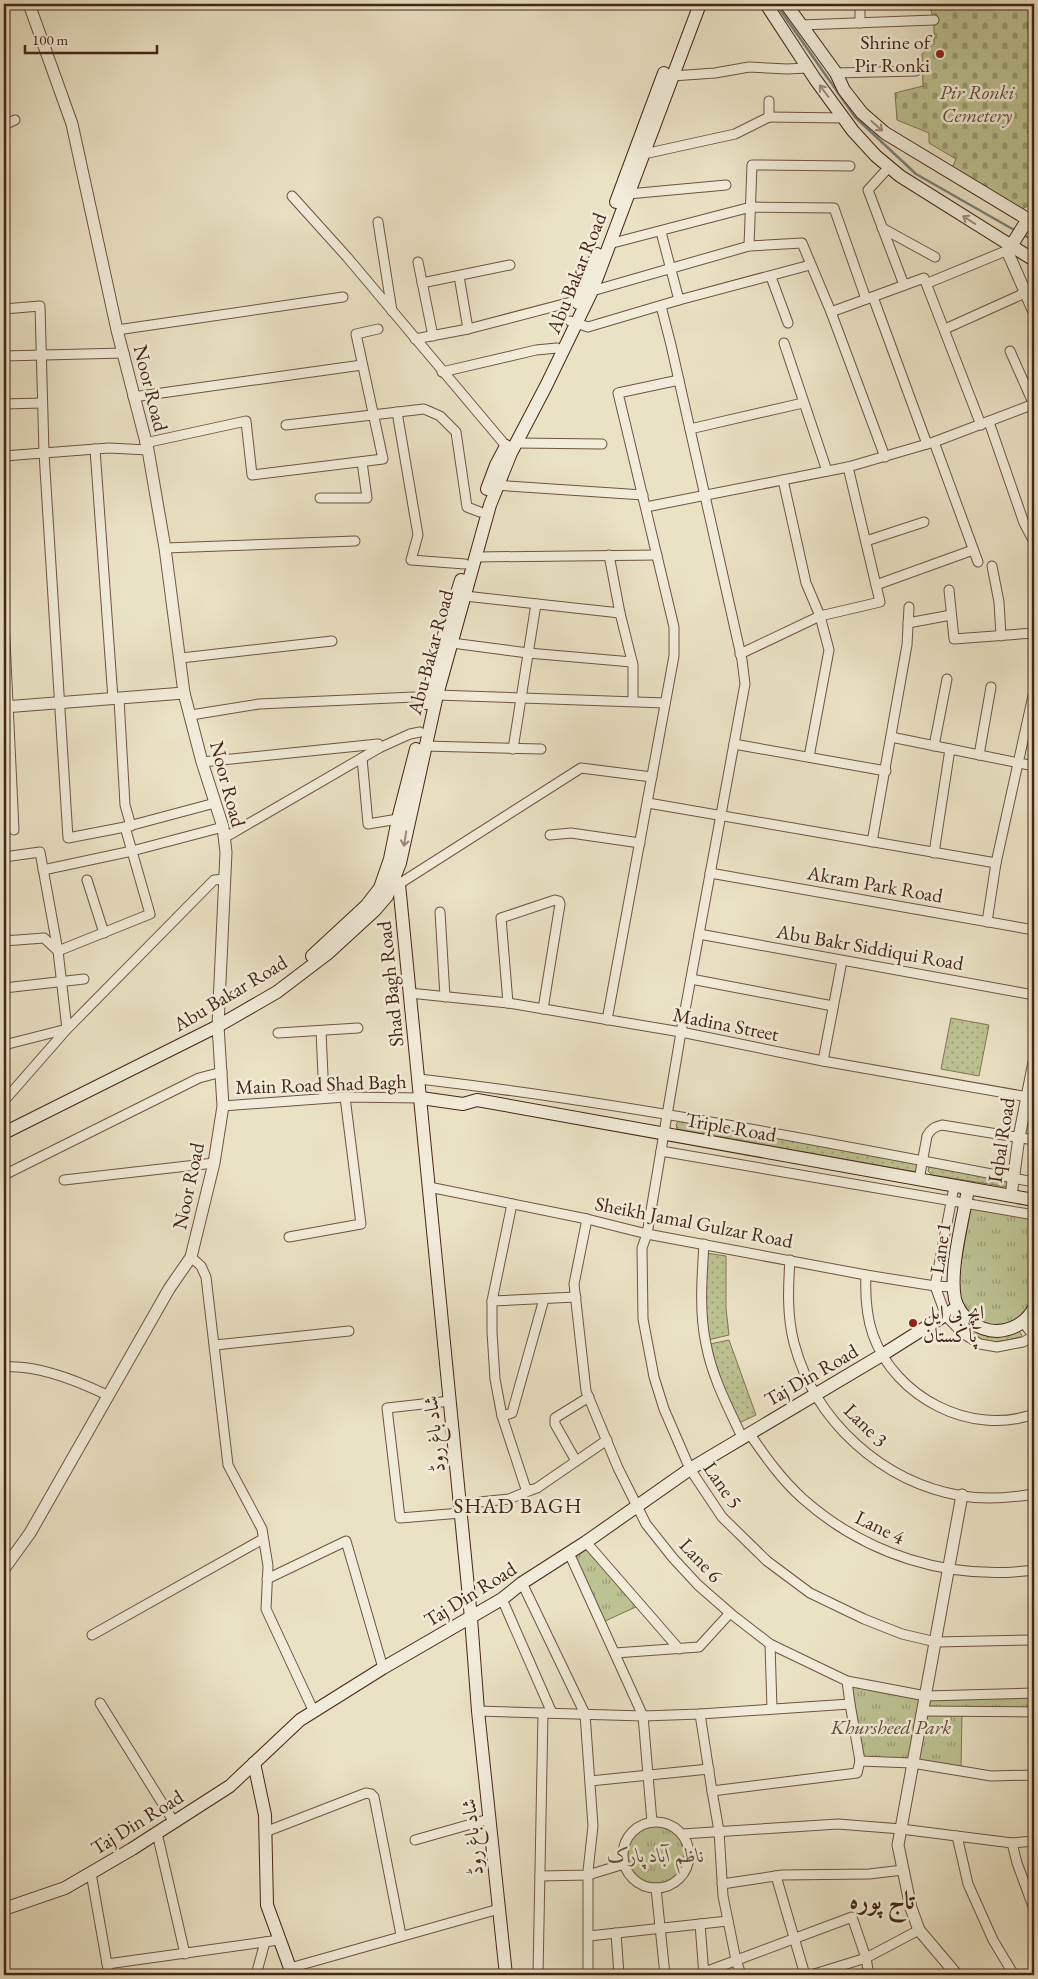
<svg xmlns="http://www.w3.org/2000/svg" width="1038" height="1979" viewBox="0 0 1038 1979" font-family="'EB Garamond',Amiri,serif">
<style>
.grass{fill:url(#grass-dots);stroke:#817454}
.cemetery{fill:url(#cemetery-stones);stroke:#817454}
.park{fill:url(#park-tufts);stroke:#817454}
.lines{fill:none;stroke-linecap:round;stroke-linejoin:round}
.stream{stroke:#79807b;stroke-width:2.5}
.minor-casing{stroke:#6f5442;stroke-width:11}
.tertiary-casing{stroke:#6f5442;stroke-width:13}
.secondary-casing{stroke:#462517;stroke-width:14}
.minor{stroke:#f1ecd9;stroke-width:9}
.tertiary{stroke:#f1ecd9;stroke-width:11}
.secondary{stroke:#f1ecd9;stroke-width:12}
.oneway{stroke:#9c8878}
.poi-dot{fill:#8f2418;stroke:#f1ecd9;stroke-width:2}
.labels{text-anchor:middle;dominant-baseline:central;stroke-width:5;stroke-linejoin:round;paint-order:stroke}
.poi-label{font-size:20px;fill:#462517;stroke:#f1ecd9;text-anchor:end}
.park-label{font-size:20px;font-style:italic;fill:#644c36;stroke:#f1ecd9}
.street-label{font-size:20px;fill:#462517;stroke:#f1ecd9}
.neighbourhood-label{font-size:21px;letter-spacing:1px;fill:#462517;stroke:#f1ecd9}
.district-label{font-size:25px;font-weight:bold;fill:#462517;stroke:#f1ecd9}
</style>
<defs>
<pattern id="grass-dots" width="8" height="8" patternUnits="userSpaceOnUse" patternTransform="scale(1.25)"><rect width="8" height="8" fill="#bcc291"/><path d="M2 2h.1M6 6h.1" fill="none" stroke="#9b9d75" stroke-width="1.8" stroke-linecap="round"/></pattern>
<pattern id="cemetery-stones" width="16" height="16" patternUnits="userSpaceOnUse" patternTransform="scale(1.25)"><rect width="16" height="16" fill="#bcc291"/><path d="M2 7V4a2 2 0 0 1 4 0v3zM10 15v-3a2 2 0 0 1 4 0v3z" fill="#9b9d75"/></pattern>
<pattern id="park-tufts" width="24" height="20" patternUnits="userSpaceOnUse" patternTransform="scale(1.25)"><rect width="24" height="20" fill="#bcc291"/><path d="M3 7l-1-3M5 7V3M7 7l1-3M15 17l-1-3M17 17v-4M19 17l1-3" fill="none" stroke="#9b9d75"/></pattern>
</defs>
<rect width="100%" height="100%" fill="#eae2c5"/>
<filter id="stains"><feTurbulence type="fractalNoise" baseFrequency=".004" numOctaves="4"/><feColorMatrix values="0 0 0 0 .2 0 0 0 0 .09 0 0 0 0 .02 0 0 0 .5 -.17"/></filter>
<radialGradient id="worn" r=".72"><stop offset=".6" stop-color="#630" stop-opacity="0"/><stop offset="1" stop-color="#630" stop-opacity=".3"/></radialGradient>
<g class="grass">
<polygon points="951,1018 989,1025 979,1076 941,1069"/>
<polygon points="679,1121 918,1162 919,1164 916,1172 677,1129 676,1124"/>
<polygon points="929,1167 1009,1180 1008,1187 932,1175 928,1171"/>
<polygon points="706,1253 726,1256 726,1308 729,1335 708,1340 705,1292"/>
<path d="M962 1320 1019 1331 1022 1335 1020 1337C991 1345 982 1344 958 1325Z"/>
<polygon points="729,1340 756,1415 739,1423 719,1381 710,1344"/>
</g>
<polygon class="cemetery" points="929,4 1034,4 1034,22 1027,22 1028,30 1034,46 1034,127 1027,131 1034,147 1034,203 1016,212 950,172 956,159 929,143 929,133 897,120 895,93 923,86 922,54 934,44 934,20"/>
<g class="park">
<polygon points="971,1207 1034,1217 1034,1295 1031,1304 1026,1312 1015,1320 1002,1325 988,1325 967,1314 956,1290"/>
<polygon points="586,1542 640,1605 601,1623 569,1553"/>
<polygon points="847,1681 926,1696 1034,1693 1034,1711 962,1711 961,1771 860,1761"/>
<circle cx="656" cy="1855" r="33"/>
</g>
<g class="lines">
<g class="stream">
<polyline points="776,4 855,117 916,174 1016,231"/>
<polyline points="1022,234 1034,241"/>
</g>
<defs>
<g id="minor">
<polyline points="860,23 860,4"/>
<polyline points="801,25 934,20"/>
<polyline points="836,73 916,71"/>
<polyline points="672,76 715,73 749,67 787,69 807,68"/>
<polyline points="769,117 844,118"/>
<polyline points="4,125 15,120"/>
<polyline points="644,154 735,134 769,117 769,101"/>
<polyline points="889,167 868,190 904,285"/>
<polyline points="628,194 726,185"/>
<polyline points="292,196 347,257 506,446"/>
<polyline points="378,222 392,311"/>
<polyline points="882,228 935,257"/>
<polyline points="661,232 679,300"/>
<polyline points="609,244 751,207 834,208 866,299"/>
<polyline points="749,246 752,165 850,166"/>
<polyline points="418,262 433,336"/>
<polyline points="459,276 468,329"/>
<polyline points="771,277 788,323"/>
<polyline points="422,283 510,265"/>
<polyline points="928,283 1008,250"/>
<polyline points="592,291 749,246 802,243 831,312 885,457"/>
<polyline points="873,297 927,444"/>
<polyline points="661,306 671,345 742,660 745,684 681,1032 647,1234 642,1248 643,1319 654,1377 664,1409 690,1469 722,1517 767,1561 810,1593 864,1619 902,1634 936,1642 1034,1640"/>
<polyline points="4,309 40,306 44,453 68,838 125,827"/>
<polyline points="831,312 924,278 981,425"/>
<polyline points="570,321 588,327 679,300 810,265"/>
<polyline points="945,329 1025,293"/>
<polyline points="117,330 343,297"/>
<polyline points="415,339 468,329 579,300"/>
<polyline points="784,343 827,471"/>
<polyline points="1010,351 1034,405"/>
<polyline points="4,356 124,353"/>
<polyline points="442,372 536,350 557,348"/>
<polyline points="133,397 362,365"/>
<polyline points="4,404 42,403"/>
<polyline points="397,412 418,535 411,560 465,564"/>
<polyline points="989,422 1024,523 1034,542"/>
<polyline points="286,425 424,409 440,416 456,432 467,507 480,512"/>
<polyline points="690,429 803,403"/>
<polyline points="934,442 978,562"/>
<polyline points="145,443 246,421 252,475 383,459 356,334 378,329"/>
<polyline points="516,443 602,444"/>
<polyline points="95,449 113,699"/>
<polyline points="4,456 109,448 148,450"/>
<polyline points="783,480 806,583 820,616 829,650 809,757"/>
<polyline points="494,485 643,495"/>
<polyline points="320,498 367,498 362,462"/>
<polyline points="646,507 848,467 934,442 1034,404"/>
<polyline points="866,541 924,522"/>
<polyline points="165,548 355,541"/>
<polyline points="609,555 620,613 633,665 633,701"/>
<polyline points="476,557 657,555"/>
<polyline points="992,566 999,602 1001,636"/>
<polyline points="876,585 973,550"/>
<polyline points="949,590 954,639 1034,633"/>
<polyline points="465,596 620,613"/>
<polyline points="4,619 14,830"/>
<polyline points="908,623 951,615"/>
<polyline points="452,643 528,653 632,662"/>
<polyline points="740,654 820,616 880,602 848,467"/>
<polyline points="181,658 332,641"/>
<polyline points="437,695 665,703"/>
<polyline points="119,699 125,805 131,826"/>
<polyline points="191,715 259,704 414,697 427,700"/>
<polyline points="891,737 1034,766"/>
<polyline points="734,744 886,771"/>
<polyline points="425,746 541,749"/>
<polyline points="934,746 947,679"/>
<polyline points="513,749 536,604"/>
<polyline points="979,755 991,687"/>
<polyline points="362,758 368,824 398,819"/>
<polyline points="202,762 378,744 379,748"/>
<polyline points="648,803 996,863"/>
<polyline points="550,835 571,833 640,843"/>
<polyline points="224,838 379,748 410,734 420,732"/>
<polyline points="872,842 907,645 909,607"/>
<polyline points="934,853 950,749"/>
<polyline points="4,857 40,852 58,951"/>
<polyline points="43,870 132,851 223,827"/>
<polyline points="710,873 1034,930"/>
<polyline points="87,880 104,933"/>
<polyline points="399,884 581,768 652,777"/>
<polyline points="440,912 445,997"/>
<polyline points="987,922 996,863 1034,691"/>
<polyline points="699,934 1034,995"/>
<polyline points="4,941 44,938 58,951"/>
<polyline points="691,979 833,1006"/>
<polyline points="4,988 84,979"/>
<polyline points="409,993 508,1003 681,1032 823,1061 1034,1098"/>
<polyline points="508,1003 501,918 555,900 559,901 560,904 543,1009"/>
<polyline points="607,1020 674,656 674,627 618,393 679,380"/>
<polyline points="321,1031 324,1098"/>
<polyline points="278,1033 358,1028"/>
<polyline points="4,1045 67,1029 214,880 225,879"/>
<polyline points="823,1061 842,961"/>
<path d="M419 1079C626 1103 830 1143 1034 1182"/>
<polyline points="4,1101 67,1029 58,951 150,914 125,827 215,803"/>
<polyline points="223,1106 345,1097 421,1098"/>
<polyline points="661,1151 1034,1215"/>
<polyline points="4,1175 199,1078 222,1072"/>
<polyline points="64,1180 214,1163"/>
<path d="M919 1180 927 1136C931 1129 934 1127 942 1125L1034 1140"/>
<polyline points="429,1187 587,1219 647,1234 866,1275 935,1286 953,1287"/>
<polyline points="954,1187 935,1286 946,1316 962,1333 980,1344 997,1347 1023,1342 1034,1336"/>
<polyline points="512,1204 492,1301 492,1332 495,1379 502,1416 526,1489 531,1490 537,1488 607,1440"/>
<polyline points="587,1219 574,1284 586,1391 618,1468 646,1524 673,1558 698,1585 730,1613 770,1644 847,1681 926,1696 1034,1693"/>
<polyline points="289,1237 361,1224 345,1097"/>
<path d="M704 1244C702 1276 699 1312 706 1344 712 1377 728 1407 742 1437"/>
<polyline points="191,1257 201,1266 206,1277 228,1465 262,1529 268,1566 266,1609 314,1712"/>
<path d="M790 1260C788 1288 787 1316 794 1343 815 1422 882 1482 962 1496 986 1500 1010 1498 1034 1494"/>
<path d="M866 1275C865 1296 866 1315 873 1335 895 1397 971 1437 1034 1414"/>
<polyline points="492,1301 576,1297"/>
<polyline points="215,1345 349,1331"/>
<path d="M4 1367C37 1364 78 1381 107 1395"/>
<polyline points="450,1401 387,1408 400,1518 461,1513"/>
<polyline points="502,1416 512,1413 544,1299"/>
<path d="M749 1433C765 1456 781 1479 802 1498 866 1555 949 1581 1034 1570"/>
<polyline points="576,1461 555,1424 555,1418 589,1397"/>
<polyline points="460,1504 509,1499 531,1490"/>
<polyline points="586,1542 679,1649"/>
<polyline points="569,1553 643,1716 652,1822"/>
<polyline points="267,1579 346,1541 383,1668"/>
<polyline points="522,1583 585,1714 593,1826 588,1871 588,1975"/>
<polyline points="502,1599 552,1713"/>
<polyline points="92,1635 263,1539"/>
<polyline points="770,1644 772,1709"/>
<polyline points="615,1653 699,1647 730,1613"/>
<polyline points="100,1703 174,1822"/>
<polyline points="850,1704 860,1761"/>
<polyline points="478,1711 643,1716 700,1714 850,1704 847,1681"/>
<polyline points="923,1711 1034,1712"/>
<polyline points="700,1714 712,1791 857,1773 860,1761 912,1763 991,1776 1034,1775"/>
<polyline points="590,1781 709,1769"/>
<polyline points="712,1791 719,1831 723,1896 736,1960 741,1975"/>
<circle cx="656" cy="1855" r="33"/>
<polyline points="265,1832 366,1793 371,1794 374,1797 401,1935"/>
<polyline points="157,1833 185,1954"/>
<polyline points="682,1834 838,1824 901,1829 1012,1843 1034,1841"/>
<polyline points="957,1836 968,1884 993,1940 1014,1975"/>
<polyline points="415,1840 489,1819"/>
<polyline points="1012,1843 1017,1863 1034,1909"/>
<polyline points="91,1873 109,1975"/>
<polyline points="540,1876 588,1875 624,1864"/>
<polyline points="776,1876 805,1975"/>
<polyline points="722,1884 782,1875 869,1874 903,1870"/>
<polyline points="656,1888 665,1975"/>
<polyline points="700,1924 704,1975"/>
<polyline points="616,1933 619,1975"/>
<polyline points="589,1936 728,1921"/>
<polyline points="107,1964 279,1940"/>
<polyline points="290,1968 499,1909"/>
<polyline points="705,1972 852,1917 866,1958 869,1975"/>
<polyline points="256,1975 265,1942"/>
<polyline points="538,1975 543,1713"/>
<polyline points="811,1975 866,1958 919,1930"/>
</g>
<g id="tertiary">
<polyline points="1011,246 1008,253 1034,312"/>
<polyline points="4,707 184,693"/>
<polyline points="1011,1196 1019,1137 1034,1062"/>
<polyline points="1024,1322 1034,1335"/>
<polyline points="4,1569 30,1533 169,1289 191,1257 214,1163 223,1106 218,1026 226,852 223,827 202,762 184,693 165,548 148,450 117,330 72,124 29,4"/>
<polyline points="957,1975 919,1930 911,1908 898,1845 962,1495"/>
</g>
<g id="secondary">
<polyline points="766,4 815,79 853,131 876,156 900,176 1034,260"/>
<polyline points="786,4 836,73 844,90 862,113 885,133 1034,223"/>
<polyline points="616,202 664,73"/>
<polyline points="1011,246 1028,219"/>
<polyline points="578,303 597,254"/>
<polyline points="487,489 496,465 506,446"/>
<polyline points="426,703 439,651 461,580"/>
<polyline points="392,877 399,884 471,1618 478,1711 506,1975"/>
<polyline points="312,956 366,906 380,888 390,859 398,819 416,749"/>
<polyline points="421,1098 463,1104 477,1100 1034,1200"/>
<polyline points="4,1133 218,1026 277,992 327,954 375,910 387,896 400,863 437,695 490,505 511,453 546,386 592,291 700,4"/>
<path d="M968 1189C963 1220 949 1270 955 1299 959 1317 979 1331 997 1331 1013 1330 1027 1322 1034 1308"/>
<polyline points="254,1763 265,1815 267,1905 290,1968 291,1975"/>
<polyline points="4,1909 65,1888 132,1849 230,1786 300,1720 383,1668 502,1599 522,1583 586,1542 690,1469 882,1355 958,1307"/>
</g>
</defs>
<use href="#minor" class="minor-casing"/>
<use href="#tertiary" class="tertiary-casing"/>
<use href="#secondary" class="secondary-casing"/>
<use href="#minor" class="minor"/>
<use href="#tertiary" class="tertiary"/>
<use href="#secondary" class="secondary"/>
</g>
<defs><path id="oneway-shaft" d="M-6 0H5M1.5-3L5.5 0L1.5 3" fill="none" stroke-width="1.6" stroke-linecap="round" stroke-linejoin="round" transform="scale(1.25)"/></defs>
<g class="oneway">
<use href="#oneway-shaft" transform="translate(824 91) rotate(-127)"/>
<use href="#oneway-shaft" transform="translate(877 126) rotate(42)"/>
<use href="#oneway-shaft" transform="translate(969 220) rotate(-148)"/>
<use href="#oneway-shaft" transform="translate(405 839) rotate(99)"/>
</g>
<g class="poi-dot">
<circle cx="940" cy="54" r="5"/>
<circle cx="913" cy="1323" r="5"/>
</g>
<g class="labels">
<g class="poi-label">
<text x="930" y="42">Shrine of<tspan x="930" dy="23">Pir Ronki</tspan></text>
<text x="923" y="1312" text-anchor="start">ایچ بی ایل<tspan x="923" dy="23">پاکستان</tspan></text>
</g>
<g class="park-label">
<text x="977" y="92">Pir Ronki<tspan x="977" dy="23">Cemetery</tspan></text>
<text x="891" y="1727">Khursheed Park</text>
<text x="656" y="1855">ناظم آباد پارک</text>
</g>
<g class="street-label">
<text transform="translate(576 273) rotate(-68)">Abu Bakar Road</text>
<text transform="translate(151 388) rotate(76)">Noor Road</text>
<text transform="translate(430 652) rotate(-75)">Abu Bakar Road</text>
<text transform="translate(228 784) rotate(75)">Noor Road</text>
<text transform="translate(875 884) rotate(10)">Akram Park Road</text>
<text transform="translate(870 947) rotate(10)">Abu Bakr Siddiqui Road</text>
<text transform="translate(390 984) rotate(-96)">Shad Bagh Road</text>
<text transform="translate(230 993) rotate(-31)">Abu Bakar Road</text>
<text transform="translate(726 1024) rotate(11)">Madina Street</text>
<text transform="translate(321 1084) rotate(-2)">Main Road Shad Bagh</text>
<text transform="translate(731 1127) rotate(10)">Triple Road</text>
<text transform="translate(1001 1140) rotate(-81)">Iqbal Road</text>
<text transform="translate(188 1186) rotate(-78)">Noor Road</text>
<text transform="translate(694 1222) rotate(11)">Sheikh Jamal Gulzar Road</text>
<text transform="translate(940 1248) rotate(-82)">Lane 1</text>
<text transform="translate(811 1375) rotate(-30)">Taj Din Road</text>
<text transform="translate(866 1425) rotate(45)">Lane 3</text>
<text transform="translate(434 1434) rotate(-96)">شاد باغ روڈ</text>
<text transform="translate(723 1485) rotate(55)">Lane 5</text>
<text transform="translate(880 1527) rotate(26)">Lane 4</text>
<text transform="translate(701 1560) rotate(47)">Lane 6</text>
<text transform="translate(470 1594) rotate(-32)">Taj Din Road</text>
<text transform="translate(137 1822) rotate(-32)">Taj Din Road</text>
<text transform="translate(472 1837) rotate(-96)">شاد باغ روڈ</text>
</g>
<g class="neighbourhood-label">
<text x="518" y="1505">SHAD BAGH</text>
</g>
<g class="district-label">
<text x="882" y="1900">تاج پورہ</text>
</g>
</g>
<rect width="1038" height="1979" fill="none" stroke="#eae2c5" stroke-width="20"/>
<rect x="5" y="5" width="1028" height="1969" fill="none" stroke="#462517" stroke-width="2.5"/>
<rect x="10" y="10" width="1018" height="1959" fill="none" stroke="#462517"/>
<path d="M25 45v8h132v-8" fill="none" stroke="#462517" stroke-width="2.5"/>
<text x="32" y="45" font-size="15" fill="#462517" stroke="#f1ecd9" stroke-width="4" paint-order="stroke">100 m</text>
<rect width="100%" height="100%" filter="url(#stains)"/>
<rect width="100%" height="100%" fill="url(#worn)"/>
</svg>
